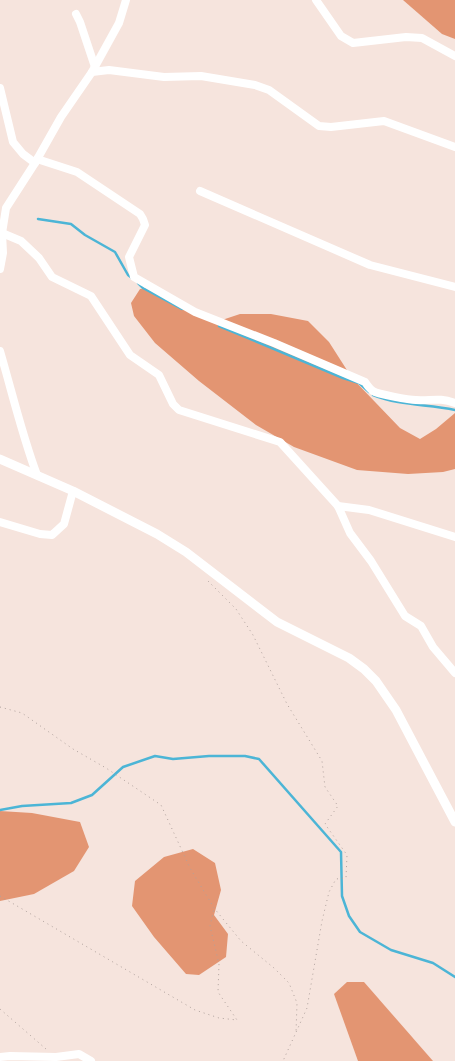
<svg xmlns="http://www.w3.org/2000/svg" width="455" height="1061" viewBox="0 0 455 1061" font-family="'Open Sans',sans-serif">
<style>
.forest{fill:#e39572}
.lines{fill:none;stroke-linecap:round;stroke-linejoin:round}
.stream{stroke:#4cb5d6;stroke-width:2.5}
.path{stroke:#b0a29d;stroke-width:1;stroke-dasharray:1 4;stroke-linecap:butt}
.minor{stroke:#fff;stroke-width:8}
.tertiary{stroke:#fff;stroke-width:9}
</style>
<rect width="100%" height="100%" fill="#f6e4dd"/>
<g class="forest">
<polygon points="403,0 455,0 455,39 442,34"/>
<polygon points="155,287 216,322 240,314 271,314 308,321 329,342 352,378 400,428 420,439 436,429 455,413 455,469 443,472 408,474 357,470 294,447 256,425 199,381 155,343 134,316 131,303 140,289"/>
<polygon points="0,811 32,813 80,822 89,847 74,871 34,894 0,901"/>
<polygon points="193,849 215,863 221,890 214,915 228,934 226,957 199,975 186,974 154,937 132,906 135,881 164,857"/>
<polygon points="347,982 364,982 433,1061 358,1061 334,994"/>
</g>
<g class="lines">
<g class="stream">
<polyline points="38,219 71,224 85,235 115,252 128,275 132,278"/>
<polyline points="138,283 143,288 182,309"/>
<polyline points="219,326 343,378 359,383 369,392"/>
<path d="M373 395C400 406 427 404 455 410"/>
<polyline points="0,810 22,806 71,803 92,795 123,767 155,756 173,759 209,756 245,756 259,759 341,852 342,896 349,916 360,932 391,950 433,963 455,977"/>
</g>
<g class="path">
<polyline points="208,581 236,609 253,635 287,704 322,761 325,787 338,806 325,824 347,855 346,878 336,879 329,892 322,921 307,1008 283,1061"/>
<polyline points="0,707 22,713 73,749 106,768 161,805 190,868 214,908 241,941 274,968 289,983 297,1003 296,1033"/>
<polyline points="0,896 195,1010 219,1018 237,1020 218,992 219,964 210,926 214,909"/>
<polyline points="0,1009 46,1049"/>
</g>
<g class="minor">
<polyline points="316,0 341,36 353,43 406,37 422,38 455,56"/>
<polyline points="76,14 80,22 95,67"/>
<polyline points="92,72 119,23 126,0"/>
<polyline points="0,88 13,142 23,154 35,163"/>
<path d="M37 159 77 172 140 214 143 219 145 225 129 257 134 277 195 312 274 343 365 382C367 385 370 389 373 391 377 394 409 400 416 400 431 401 439 397 455 403"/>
<polyline points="200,191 370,265 455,287"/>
<polyline points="2,233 21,241 39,258 52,277 91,296 130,355 159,375 173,404 179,410 280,442 338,506 350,533 371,561 405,616 421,626 433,647 455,673"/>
<polyline points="0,269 3,253 2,233 6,208 35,163 61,117 92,72 109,70 164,77 201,76 255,85 269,90 319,126 331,127 384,121 455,147"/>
<path d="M0 351C12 392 22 435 37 475"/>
<polyline points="338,506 369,510 455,537"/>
<polyline points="0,522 40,534 52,535 64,524 73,491"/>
<polyline points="0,1057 10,1056 56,1057 79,1054 91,1061"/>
</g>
<polyline class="tertiary" points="0,459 73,491 157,534 186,552 277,622 349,658 364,669 376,681 396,710 455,822"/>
</g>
</svg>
